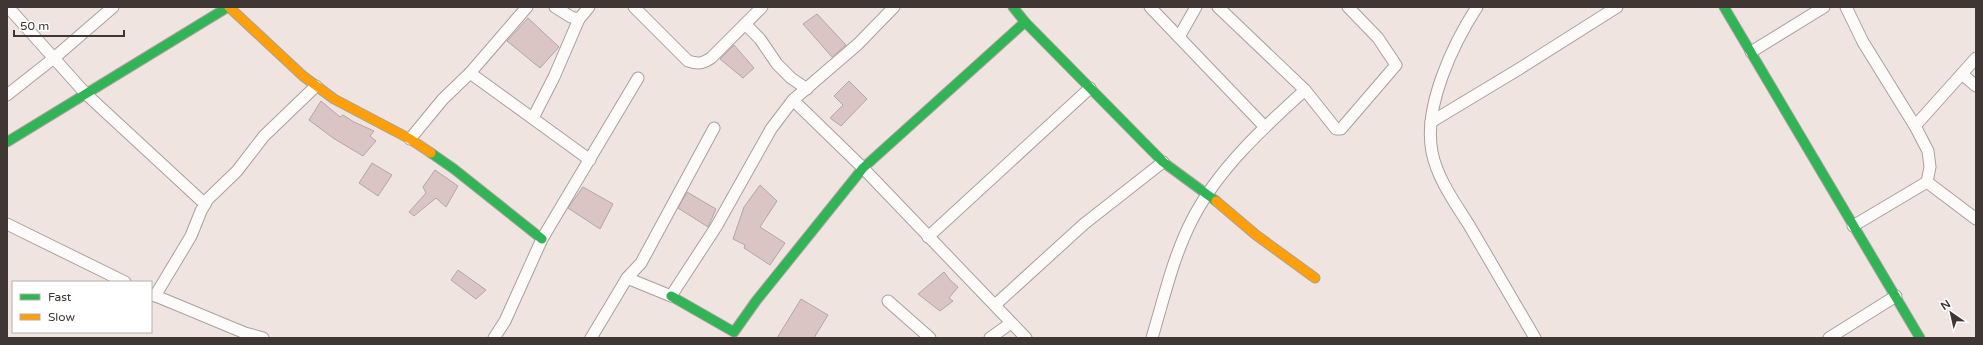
<svg xmlns="http://www.w3.org/2000/svg" width="1983" height="345" viewBox="0 0 1983 345" font-family="'Varela Round',sans-serif">
<style>
.building{fill:#dbc4c4;stroke:#b0a8a6}
.lines{fill:none;stroke-linecap:round;stroke-linejoin:round}
.street-casing{stroke:#a9a09d;stroke-width:13}
.fast-casing{stroke:#a9a09d;stroke-width:11}
.slow-casing{stroke:#a9a09d;stroke-width:11}
.street{stroke:#fdfbfa;stroke-width:11}
.fast{stroke:#30b455;stroke-width:9}
.slow{stroke:#ff9f0a;stroke-width:9}
</style>
<rect width="100%" height="100%" fill="#efe4e0"/>
<g class="building">
<polygon points="817,14 846,45 832,57 803,24"/>
<polygon points="528,18 559,47 540,68 507,41"/>
<polygon points="734,45 754,68 743,78 720,59"/>
<polygon points="849,81 867,99 841,126 830,118 843,105 834,96"/>
<polygon points="321,101 340,117 343,115 354,122 374,131 370,136 376,141 363,156 333,138 309,120"/>
<polygon points="372,163 392,175 378,196 359,183"/>
<polygon points="435,170 458,186 446,207 436,198 414,216 409,212 426,193 423,187"/>
<polygon points="760,185 777,201 760,227 785,243 770,265 744,248 745,245 733,239 744,207"/>
<polygon points="583,187 613,204 600,229 568,208"/>
<polygon points="687,192 716,209 708,227 678,208"/>
<polygon points="458,270 486,290 476,299 451,280"/>
<polygon points="944,272 950,280 958,287 949,298 953,301 940,311 918,294"/>
<polygon points="801,299 828,315 814,338 777,338"/>
</g>
<g class="lines">
<defs>
<g id="street">
<polyline points="8,7 86,94 205,204"/>
<polyline points="555,7 571,17 579,19 589,7"/>
<path d="M634 7 688 61C698 64 702 64 711 58L762 7"/>
<polyline points="1150,7 1264,126"/>
<polyline points="1218,7 1305,90 1336,129 1341,129 1396,65 1378,38 1348,7"/>
<path d="M1477 7C1453 44 1423 107 1432 152 1437 178 1455 203 1469 225 1491 263 1513 300 1535 338"/>
<polyline points="1846,7 1863,42 1915,126 1928,151 1930,167 1927,182 1853,226"/>
<polyline points="745,24 760,39 777,64 791,78 807,89"/>
<polyline points="1179,37 1196,7"/>
<polyline points="1751,52 1824,7"/>
<polyline points="470,73 527,7"/>
<polyline points="1963,75 1976,86"/>
<polyline points="7,95 54,58 113,7"/>
<polyline points="793,100 863,168 1026,338"/>
<polyline points="533,118 554,77 579,19"/>
<polyline points="1431,122 1519,69 1617,7"/>
<polyline points="1915,126 1976,58"/>
<polyline points="410,139 443,99 470,73 590,160"/>
<polyline points="1927,182 1976,219"/>
<polyline points="7,224 125,282"/>
<polyline points="928,237 1090,88"/>
<polyline points="627,278 671,296 716,227 771,129 793,100 858,44 894,7"/>
<polyline points="151,294 245,333 263,338"/>
<polyline points="155,296 191,236 201,211 208,199 237,171 264,136 316,86"/>
<polyline points="888,301 930,338"/>
<polyline points="995,305 1084,224 1163,162"/>
<polyline points="494,338 505,321 542,239 638,78"/>
<polyline points="591,338 627,278 641,263 714,128"/>
<polyline points="990,338 1011,323"/>
<path d="M1152 338C1164 298 1173 257 1192 220 1218 169 1263 128 1305 90"/>
<polyline points="1829,338 1896,296"/>
</g>
<g id="fast">
<polyline points="1013,7 1025,22 1163,162 1216,201"/>
<polyline points="1724,7 1920,338"/>
<polyline points="7,142 228,7"/>
<polyline points="431,153 454,169 542,239"/>
<polyline points="671,296 734,332 756,301 863,168 1025,22"/>
</g>
<g id="slow">
<polyline points="229,7 303,76 334,99 410,139 431,153"/>
<polyline points="1216,201 1256,235 1315,278"/>
</g>
</defs>
<use href="#street" class="street-casing"/>
<use href="#fast" class="fast-casing"/>
<use href="#slow" class="slow-casing"/>
<use href="#street" class="street"/>
<use href="#fast" class="fast"/>
<use href="#slow" class="slow"/>
</g>
<rect width="1983" height="345" fill="none" stroke="#403735" stroke-width="16"/>
<rect x="12" y="281" width="140" height="52" fill="#ffffff" stroke="#b3afae"/>
<rect x="20" y="294" width="20" height="6" fill="#30b455" stroke="#b3afae"/>
<text x="48" y="301" font-size="12" fill="#403735">Fast</text>
<rect x="20" y="314" width="20" height="6" fill="#ff9f0a" stroke="#b3afae"/>
<text x="48" y="321" font-size="12" fill="#403735">Slow</text>
<g transform="translate(1951 313) rotate(326)" stroke="#ffffff" stroke-width="3" paint-order="stroke">
<path d="M0-3L7 15L0 10L-7 15Z" fill="#403735"/>
<text y="-6" font-size="11" font-weight="bold" text-anchor="middle" fill="#403735">N</text>
</g>
<path d="M14 30v6h110v-6" fill="none" stroke="#403735" stroke-width="2"/>
<text x="20" y="30" font-size="12" fill="#403735" stroke="#ffffff" stroke-width="3" paint-order="stroke">50 m</text>
</svg>
